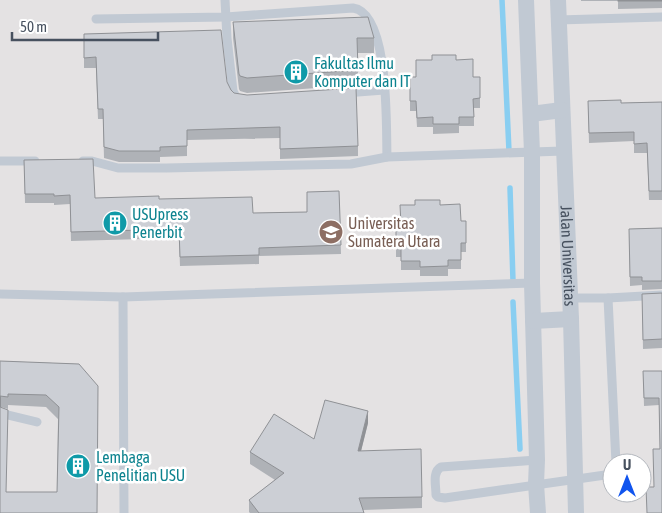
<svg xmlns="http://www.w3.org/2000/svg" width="662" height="513" viewBox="0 0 662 513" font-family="'Asap Condensed',sans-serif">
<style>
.education{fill:#e4e2e3;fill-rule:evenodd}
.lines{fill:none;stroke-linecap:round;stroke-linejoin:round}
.stream{stroke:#89cef1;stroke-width:5.5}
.lane{stroke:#c1c9d3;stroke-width:9}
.street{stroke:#c1c9d3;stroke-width:16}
.wall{fill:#afb2b7}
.shaded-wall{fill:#8f9195}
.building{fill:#cccfd5;stroke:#8f9195}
.labels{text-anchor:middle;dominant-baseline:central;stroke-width:5;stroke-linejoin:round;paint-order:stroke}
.culture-label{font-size:16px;fill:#0d838f;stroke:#fff;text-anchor:start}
.education-label{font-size:16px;fill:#785e54;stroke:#fff;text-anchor:start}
.street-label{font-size:16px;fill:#47515f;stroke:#fff}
</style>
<rect width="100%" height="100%" fill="#f3f1f1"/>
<path class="education" d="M0 0H662V513H0ZM612 463H642V493H612Z"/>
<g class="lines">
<g class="stream">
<polyline points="502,0 509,151"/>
<polyline points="510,188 513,281"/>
<polyline points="513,302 520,449"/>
</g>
<g class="lane">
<polyline points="225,0 227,38 233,91 236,97 240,99"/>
<path d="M96 19 226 17 353 8C390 13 386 128 387 157"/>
<polyline points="558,20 662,17"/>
<polyline points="345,93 384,90"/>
<polyline points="0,161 35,161"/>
<polyline points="83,161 92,161 118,168 166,168 351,164 387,157 563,151"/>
<polyline points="0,294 123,297 532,283"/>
<polyline points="123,297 124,513"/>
<polyline points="569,298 608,298 662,295"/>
<polyline points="608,298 616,463"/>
<polyline points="0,413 37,422"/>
<path d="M537 460 441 467C432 472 436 485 436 495L438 497 445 498 612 474"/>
</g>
<g class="street">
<polyline points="526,0 532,153 532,283 537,460 536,484 538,513"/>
<path id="s1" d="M558 0 571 319 576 513"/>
<polyline points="531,114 562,110"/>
<polyline points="533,321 571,319"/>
</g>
</g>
<g class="wall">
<polygon points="581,0 662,0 662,8 618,9 618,1 581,1"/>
<polygon points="233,22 374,38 374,53 358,53 358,85 247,93 240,91 239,89 233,38"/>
<polygon points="84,34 227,82 231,90 234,93 358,146 358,156 280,159 280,138 187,140 187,156 160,157 160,162 119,162 104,158 103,119 98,119 96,68 84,68"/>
<polygon points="456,60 473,77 480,98 480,108 474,108 474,126 459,126 459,133 433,134 433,127 417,127 416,111 410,111 410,77 416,77"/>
<polygon points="588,101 621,103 662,102 662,200 649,200 647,153 634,153 634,141 589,143"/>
<polygon points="24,160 95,198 159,199 253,213 307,212 339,191 341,254 259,256 259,264 180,266 179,238 71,241 70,204 54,205 54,203 25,203"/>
<polygon points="440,205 461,221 466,243 466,252 461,252 461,269 448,269 448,276 420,276 420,270 401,270 401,257 396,257 396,224 400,224"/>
<polygon points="662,228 662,289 642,290 642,285 630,286 629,229"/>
<polygon points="662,293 662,348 643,349 642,294"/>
<polygon points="0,361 79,364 97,513 7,492 57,492 58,419 46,407 8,405 8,409 1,407"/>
<polygon points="643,371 662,371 662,513 654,487 660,449 659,405 644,406"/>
<polygon points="368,423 361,451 422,497 422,508 363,510 364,513 250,513 249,512 249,500 275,480 250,464 250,452 314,439"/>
</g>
<g class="shaded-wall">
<polygon points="1,395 1,407 0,407 0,396"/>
<polygon points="368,411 368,423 358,463 358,451"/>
</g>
<g class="building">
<rect x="618" y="0" width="44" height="1"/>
<polygon points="368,17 374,38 357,38 358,70 247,78 240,76 239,74 233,22"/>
<polygon points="221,30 227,82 231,90 234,93 247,95 356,88 358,146 280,149 280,127 187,130 187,146 160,147 160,151 119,151 104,147 103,109 98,109 96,57 84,58 84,34"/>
<polygon points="432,55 456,55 456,60 473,59 473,77 480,77 480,98 473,99 474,117 459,117 459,124 433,124 433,117 417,118 416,101 410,101 410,77 416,77 416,60 432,60"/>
<polygon points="621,100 621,103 662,102 662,191 649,191 647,143 634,144 634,132 589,133 588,101"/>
<polygon points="93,159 95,198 159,196 159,199 252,197 253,213 307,212 307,192 339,191 341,245 259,248 259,255 180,257 179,229 71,232 70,195 54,196 54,194 25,194 24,160"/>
<polygon points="415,200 440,200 440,205 460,204 461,221 466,221 466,243 461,243 461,260 448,260 448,266 420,267 420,261 401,261 401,247 396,247 396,224 401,224 400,205 415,205"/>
<polygon points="662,228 662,281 642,281 642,277 630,277 629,229"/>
<polygon points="662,293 662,339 643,340 642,294"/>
<polygon points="0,361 79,364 98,386 97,513 0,513 0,407 8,410 6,492 57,492 59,407 46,395 8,394 8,397 0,396"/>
<polygon points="643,371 662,371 662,513 647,513 646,487 654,487 653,449 660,449 659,398 644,398"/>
<polygon points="325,400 368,411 358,451 421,449 422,497 359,498 364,513 259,513 249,500 284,473 250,452 274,414 314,439"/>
</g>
<defs>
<symbol id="building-disc" viewBox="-11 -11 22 22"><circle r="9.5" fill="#0f9aa8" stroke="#fff"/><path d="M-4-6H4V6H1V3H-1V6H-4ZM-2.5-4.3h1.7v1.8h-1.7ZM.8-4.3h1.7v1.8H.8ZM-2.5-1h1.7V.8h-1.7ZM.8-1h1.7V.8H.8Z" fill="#fff"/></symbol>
<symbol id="university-disc" viewBox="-11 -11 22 22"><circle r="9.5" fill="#8d6e63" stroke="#fff"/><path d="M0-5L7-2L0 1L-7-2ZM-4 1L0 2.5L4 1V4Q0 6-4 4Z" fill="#fff"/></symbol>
</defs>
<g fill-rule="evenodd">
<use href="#building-disc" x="282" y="58" width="28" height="28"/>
<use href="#building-disc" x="101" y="209" width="28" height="28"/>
<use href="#university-disc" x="317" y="218" width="28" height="28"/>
<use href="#building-disc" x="64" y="452" width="28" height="28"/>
</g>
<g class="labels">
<g class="culture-label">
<text x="314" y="63">Fakultas Ilmu<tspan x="314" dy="18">Komputer dan IT</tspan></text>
<text x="132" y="214">USUpress<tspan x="132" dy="18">Penerbit</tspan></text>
<text x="96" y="457">Lembaga<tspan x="96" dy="18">Penelitian USU</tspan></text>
</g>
<g class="education-label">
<text x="348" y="223">Universitas<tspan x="348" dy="18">Sumatera Utara</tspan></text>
</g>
<g class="street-label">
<text stroke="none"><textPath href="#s1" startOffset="256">Jalan Universitas</textPath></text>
</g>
</g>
<g transform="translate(627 478)"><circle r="24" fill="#ffffff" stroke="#b5b9bf"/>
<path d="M0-4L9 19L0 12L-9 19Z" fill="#1054ee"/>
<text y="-8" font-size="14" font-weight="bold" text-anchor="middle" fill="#47515f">U</text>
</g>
<path d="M12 32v8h146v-8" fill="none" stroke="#47515f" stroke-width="2.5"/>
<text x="20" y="32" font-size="15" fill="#47515f" stroke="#ffffff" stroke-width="4" paint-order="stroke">50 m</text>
</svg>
